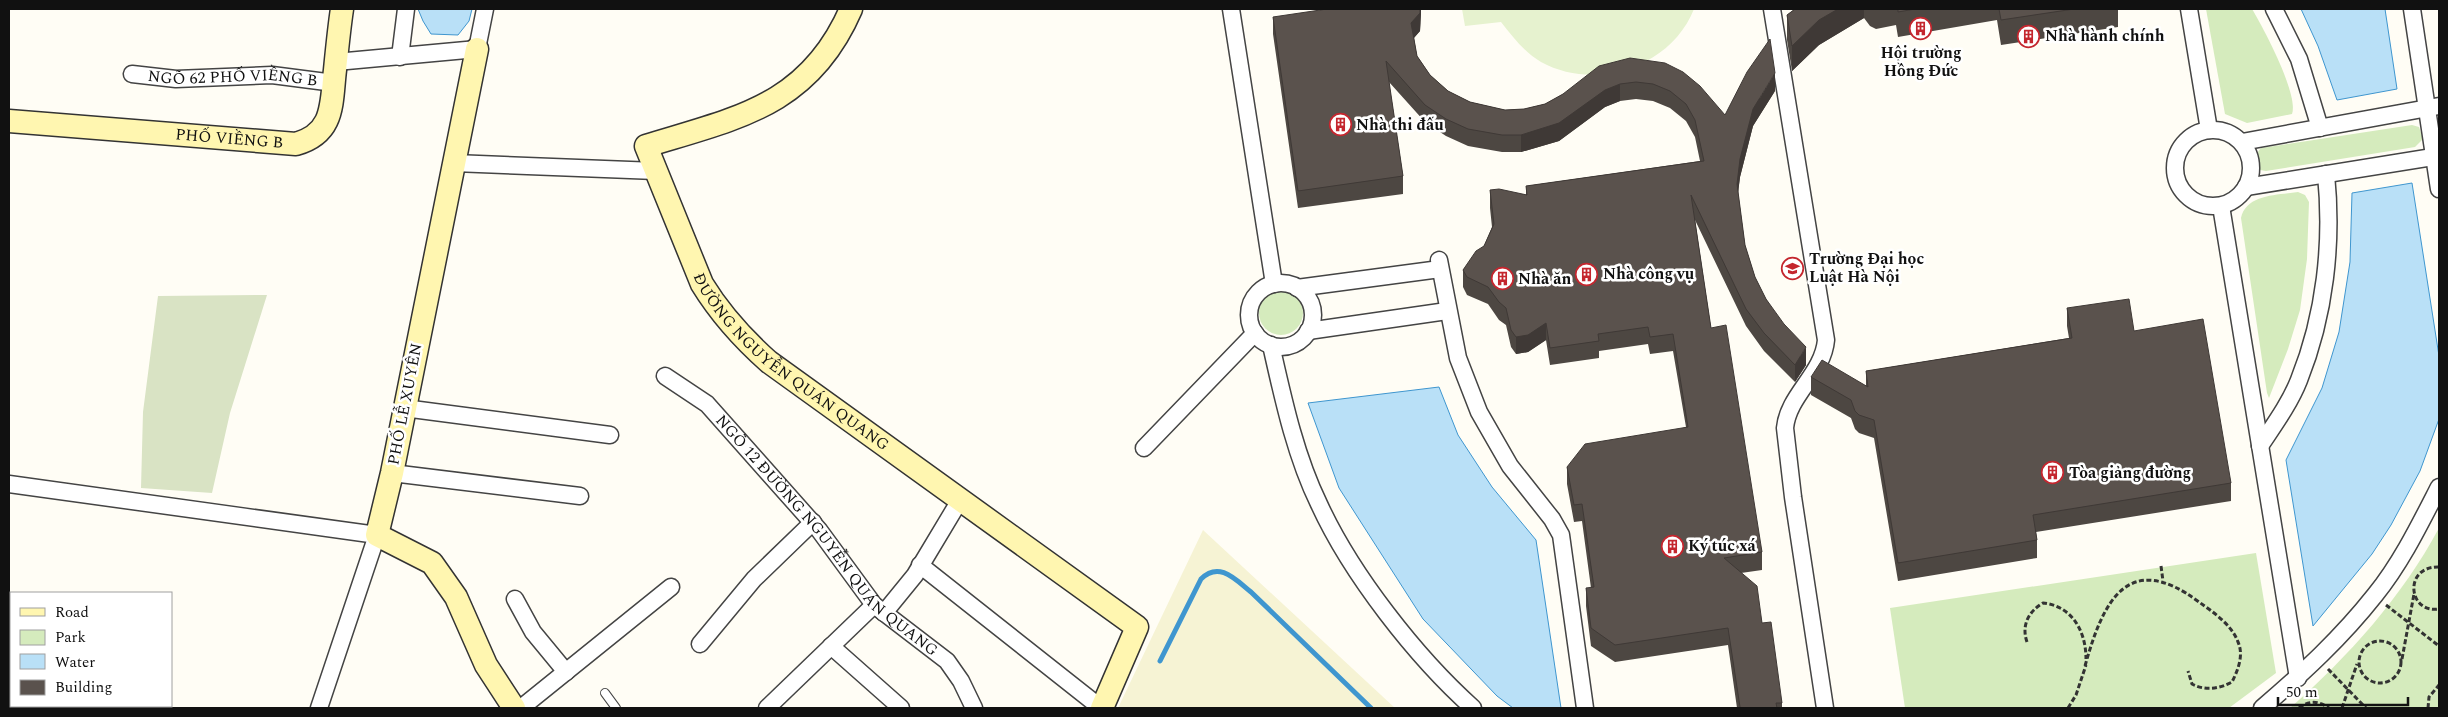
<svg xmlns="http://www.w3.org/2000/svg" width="2448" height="717" viewBox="0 0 2448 717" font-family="Spectral,serif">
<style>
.farmland{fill:#f6f3d4}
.green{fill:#d5ebbd}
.cemetery{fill:#d9e3c4}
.pitch{fill:#e6f2cf}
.water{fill:#b9e0f7;stroke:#3f96cf}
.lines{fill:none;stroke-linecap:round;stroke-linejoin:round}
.stream{stroke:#3f96cf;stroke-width:5}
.lane-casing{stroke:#444;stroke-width:10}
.street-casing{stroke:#444;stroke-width:19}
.secondary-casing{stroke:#333;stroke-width:25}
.path{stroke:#333;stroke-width:3;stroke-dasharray:5 2.5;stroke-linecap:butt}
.lane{stroke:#fff;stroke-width:8}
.street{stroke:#fff;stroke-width:16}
.secondary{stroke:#fff6b0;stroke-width:22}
.wall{fill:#4d4742}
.shaded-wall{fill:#3f3936}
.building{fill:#5a524d;stroke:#3f3936}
.labels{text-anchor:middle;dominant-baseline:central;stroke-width:5;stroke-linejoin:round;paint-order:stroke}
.poi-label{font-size:16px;font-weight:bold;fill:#111;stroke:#fff;text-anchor:start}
.street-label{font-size:16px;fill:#111;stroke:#fff}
</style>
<rect width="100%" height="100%" fill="#fffdf5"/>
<polygon class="farmland" points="1203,530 1395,708 1118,708"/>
<g class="green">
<path d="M2206 9H2252C2263 27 2299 95 2292 114L2247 123 2225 114Z"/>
<polygon points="2412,125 2419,127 2423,139 2415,147 2266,171 2260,170 2257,153 2261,148"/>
<path d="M2298 192 2305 195 2309 202 2307 259 2300 310 2288 349 2269 398 2267 393 2241 218C2246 194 2278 195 2298 192Z"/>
<circle cx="1281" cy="313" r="22"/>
<path d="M2439 528V708H2290C2349 656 2402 597 2439 528Z"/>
<polygon points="2256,553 2276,673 2229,708 1905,708 1890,608"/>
</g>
<polygon class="cemetery" points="267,295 230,413 212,493 141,488 143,412 158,296"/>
<path class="pitch" d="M1462 9H1694C1671 67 1596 92 1541 62 1525 53 1512 36 1501 22L1465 26Z"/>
<g class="water">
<polygon points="418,9 472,9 469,21 458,35 431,34 423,21"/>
<polygon points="2301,9 2385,9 2397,89 2337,100 2318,46"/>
<polygon points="2412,183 2439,356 2439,419 2420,471 2391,525 2372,554 2313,626 2286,460 2322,388 2339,332 2350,262 2352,193"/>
<polygon points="1439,387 1458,435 1492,487 1536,540 1561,708 1513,708 1497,696 1423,619 1339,488 1308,403"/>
</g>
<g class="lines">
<path class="stream" d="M1160 661 1201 579C1219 561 1235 579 1251 592L1371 708"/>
<defs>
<polyline id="lane" points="605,693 616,708"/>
<g id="street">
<polyline points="1231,9 1274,284"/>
<path d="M1772 9 1826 340C1823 374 1788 395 1785 428L1793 497 1825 708"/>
<polyline points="2189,9 2209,130"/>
<polyline points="2274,9 2299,59 2320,128"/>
<polyline points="2412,9 2439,189"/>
<polyline points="400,57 406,9"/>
<polyline points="336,62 477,49 485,9"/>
<path id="s1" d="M132 74 176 79 272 75 334 83"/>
<circle cx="2213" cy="168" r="38"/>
<polyline points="2242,142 2439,106"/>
<polyline points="454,163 656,171"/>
<polyline points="2246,187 2439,156"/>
<polyline points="2221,206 2298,678"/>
<polyline points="1439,260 1458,358 1479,412 1510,466 1552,519 1561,535 1585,708"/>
<circle cx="1281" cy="315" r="32"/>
<polyline points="1297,288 1440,269"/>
<polyline points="1308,331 1447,311"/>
<path d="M1271 345C1283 398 1295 455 1319 504 1351 574 1416 657 1473 708"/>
<path id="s2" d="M665 376 707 404 819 530 874 605 947 661 961 681 974 708"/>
<polyline points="404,408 610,435"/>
<path d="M2260 446C2274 425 2290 403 2299 380 2325 315 2333 243 2326 174"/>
<polyline points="1144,448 1255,333"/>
<polyline points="392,473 580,496"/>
<polyline points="9,484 377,535 319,708"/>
<polyline points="920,565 1101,708"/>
<polyline points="515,599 533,632 566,672"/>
<polyline points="884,613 915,575 960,500"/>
<polyline points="700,644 754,579 813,522"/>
<polyline points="831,646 901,708"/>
<polyline points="521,708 671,587"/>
<polyline points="767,708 874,605"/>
<path d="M2262 708C2303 673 2341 638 2375 595 2401 563 2420 524 2439 487"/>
</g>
<g id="secondary">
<path id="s3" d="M851 9C809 106 737 118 646 146L702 284C721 315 742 338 769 362L1137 627 1102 708"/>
<polyline points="477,49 392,473 377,535 432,563 456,597 486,665 514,708"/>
<path id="s4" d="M9 121 296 144C335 133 331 103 335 70 337 50 339 29 342 9"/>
</g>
</defs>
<use href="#lane" class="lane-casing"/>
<use href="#street" class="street-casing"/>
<use href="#secondary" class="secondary-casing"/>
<g class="path">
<polyline points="2161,566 2163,581"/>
<path d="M2439 567C2403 566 2408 614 2439 609"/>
<polyline points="2386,605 2439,646"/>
<circle cx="2380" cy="662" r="21"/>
<path d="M2027 642C2021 625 2029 611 2043 603 2072 606 2086 631 2086 659"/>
<polyline points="2402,659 2414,594"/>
<path d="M2085 666C2103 601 2128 549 2199 602 2213 612 2232 625 2238 642 2244 655 2238 670 2232 682 2219 689 2205 691 2192 684L2188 671"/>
<polyline points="2328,669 2366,708"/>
<polyline points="2068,708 2076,695 2086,665"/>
<path d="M2299 708C2309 700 2319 701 2329 708"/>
<polyline points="2342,708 2357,664"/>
<polyline points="2428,708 2429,697 2439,685"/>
</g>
<use href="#lane" class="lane"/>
<use href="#street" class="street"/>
<use href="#secondary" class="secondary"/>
</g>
<g class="wall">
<polygon points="1421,9 1420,31 1414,38 1417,56 1430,75 1448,91 1470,102 1505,110 1524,109 1545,104 1630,58 1725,115 1775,91 1753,126 1740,177 1738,192 1745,245 1755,277 1766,299 1806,365 1795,382 1764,351 1746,326 1695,220 1711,328 1762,552 1762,570 1741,573 1762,623 1782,703 1782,708 1737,708 1728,645 1615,662 1591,646 1586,606 1586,588 1591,588 1582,521 1574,522 1567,484 1567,467 1686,427 1673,351 1650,354 1648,344 1599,351 1599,358 1550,365 1546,340 1528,352 1516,354 1511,347 1506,325 1499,320 1488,304 1467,295 1463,287 1463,270 1484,246 1492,227 1490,208 1490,190 1526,195 1526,186 1700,161 1695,137 1686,121 1670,108 1653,101 1636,99 1620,101 1605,107 1559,141 1521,152 1502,152 1468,146 1446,136 1425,122 1389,82 1403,176 1403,194 1298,208 1273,34 1273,17"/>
<polygon points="1795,9 2118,9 2118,27 2001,45 1997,20 1898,37 1896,25 1876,29 1870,26 1864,18 1819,45 1792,71 1787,40 1787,15"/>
<polygon points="2067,308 2134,331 2231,483 2231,501 2036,532 2037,540 2037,558 1898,581 1874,438 1859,433 1855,429 1851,418 1811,395 1811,377 1866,386 1866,371 2069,338 2067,326"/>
</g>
<g class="shaded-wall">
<polygon points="1420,9 1421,9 1421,14 1420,31 1411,41 1411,23"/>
<polygon points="1838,9 1864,9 1864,18 1819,45 1792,71 1792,46 1819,20"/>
<polygon points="1775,73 1775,91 1753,126 1740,177 1737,202 1737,184 1740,159 1753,109"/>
<polygon points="1620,84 1620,101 1605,107 1559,141 1521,152 1521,135 1605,90"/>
<polygon points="1546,323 1546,340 1528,352 1516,354 1516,337"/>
<polygon points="1806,347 1806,365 1795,382 1795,365"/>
</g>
<g class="building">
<polygon points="1327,9 1420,9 1420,13 1411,23 1417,56 1430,75 1448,91 1470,102 1505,110 1524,109 1545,104 1563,94 1599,66 1630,58 1665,63 1683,72 1700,86 1725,115 1747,72 1770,39 1775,73 1753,109 1740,159 1737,184 1745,245 1755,277 1766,299 1784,324 1806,347 1795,365 1764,333 1746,309 1691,195 1711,328 1726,325 1762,552 1724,558 1757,586 1762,623 1771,622 1782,703 1776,703 1777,708 1739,708 1740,707 1728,628 1615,645 1591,628 1586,588 1594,587 1582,504 1574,505 1567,467 1585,444 1688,427 1673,334 1650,337 1648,327 1598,334 1599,341 1550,348 1546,323 1528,335 1516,337 1511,330 1506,308 1499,302 1488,287 1467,277 1463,270 1476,251 1484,246 1494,224 1490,190 1499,189 1527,195 1526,186 1704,161 1695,120 1686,104 1670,91 1653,84 1636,82 1620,84 1605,90 1559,123 1521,135 1502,135 1468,129 1446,119 1425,105 1386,61 1403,176 1298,191 1273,17"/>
<polygon points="1795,9 1838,9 1819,20 1792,46 1787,15"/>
<polygon points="1898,9 1915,9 1898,12"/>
<polygon points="1999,9 2074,9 2001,20"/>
<polygon points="2129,299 2134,331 2203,319 2231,483 2033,515 2037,540 1898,563 1874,420 1859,415 1855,411 1851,400 1811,377 1822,360 1868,387 1866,371 2072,338 2067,308"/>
</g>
<defs>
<symbol id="building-ring" viewBox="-11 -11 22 22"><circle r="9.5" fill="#fff" stroke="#c4262e" stroke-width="1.5"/><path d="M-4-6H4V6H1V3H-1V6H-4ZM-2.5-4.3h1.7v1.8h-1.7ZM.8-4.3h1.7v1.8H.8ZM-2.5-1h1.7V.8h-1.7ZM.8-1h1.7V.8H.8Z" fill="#c4262e"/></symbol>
<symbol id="university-ring" viewBox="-11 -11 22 22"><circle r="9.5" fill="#fff" stroke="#c4262e" stroke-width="1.5"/><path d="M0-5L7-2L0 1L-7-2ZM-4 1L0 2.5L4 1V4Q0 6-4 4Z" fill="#c4262e"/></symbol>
</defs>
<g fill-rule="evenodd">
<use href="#building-ring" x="1908" y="16" width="25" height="25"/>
<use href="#building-ring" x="2016" y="24" width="25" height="25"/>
<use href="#building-ring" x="1328" y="112" width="25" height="25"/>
<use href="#university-ring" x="1780" y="256" width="25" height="25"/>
<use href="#building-ring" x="1574" y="262" width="25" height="25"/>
<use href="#building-ring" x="1490" y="266" width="25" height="25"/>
<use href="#building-ring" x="2040" y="460" width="25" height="25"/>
<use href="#building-ring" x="1660" y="534" width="25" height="25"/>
</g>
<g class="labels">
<g class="poi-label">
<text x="2045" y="36">Nhà hành chính</text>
<text x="1921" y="53" text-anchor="middle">Hội trường<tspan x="1921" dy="18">Hồng Đức</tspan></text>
<text x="1356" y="125">Nhà thi đấu</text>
<text x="1809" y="259">Trường Đại học<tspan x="1809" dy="18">Luật Hà Nội</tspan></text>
<text x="1603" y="274">Nhà công vụ</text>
<text x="1518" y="279">Nhà ăn</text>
<text x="2069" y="473">Tòa giảng đường</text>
<text x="1688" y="546">Ký túc xá</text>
</g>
<g class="street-label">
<text stroke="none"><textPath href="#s1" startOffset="101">NGÕ 62 PHỐ VIỀNG B</textPath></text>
<text stroke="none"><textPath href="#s4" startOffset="221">PHỐ VIỀNG B</textPath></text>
<text stroke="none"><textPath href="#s3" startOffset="525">ĐƯỜNG NGUYỄN QUÁN QUANG</textPath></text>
<text transform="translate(405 404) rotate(-79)">PHỐ LỄ XUYÊN</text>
<text stroke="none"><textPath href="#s2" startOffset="229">NGÕ 12 ĐƯỜNG NGUYỄN QUÁN QUANG</textPath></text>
</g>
</g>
<rect width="2448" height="717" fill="none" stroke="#111111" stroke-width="20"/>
<rect x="10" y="592" width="162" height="115" fill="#ffffff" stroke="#a0a0a0"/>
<rect x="20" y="608" width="25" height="8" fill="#fff6b0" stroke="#a0a0a0"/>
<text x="55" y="617" font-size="15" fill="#111111">Road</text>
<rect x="20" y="630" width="25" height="15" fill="#d5ebbd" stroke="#a0a0a0"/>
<text x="55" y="642" font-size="15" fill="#111111">Park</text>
<rect x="20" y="654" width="25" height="15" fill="#b9e0f7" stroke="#a0a0a0"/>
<text x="55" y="667" font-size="15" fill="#111111">Water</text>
<rect x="20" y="680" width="25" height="15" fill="#5a524d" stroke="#a0a0a0"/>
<text x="55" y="692" font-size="15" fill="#111111">Building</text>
<path d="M2278 697v8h130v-8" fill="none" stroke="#111111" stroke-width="2.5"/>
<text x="2286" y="697" font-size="15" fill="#111111" stroke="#ffffff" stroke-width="4" paint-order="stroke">50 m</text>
</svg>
